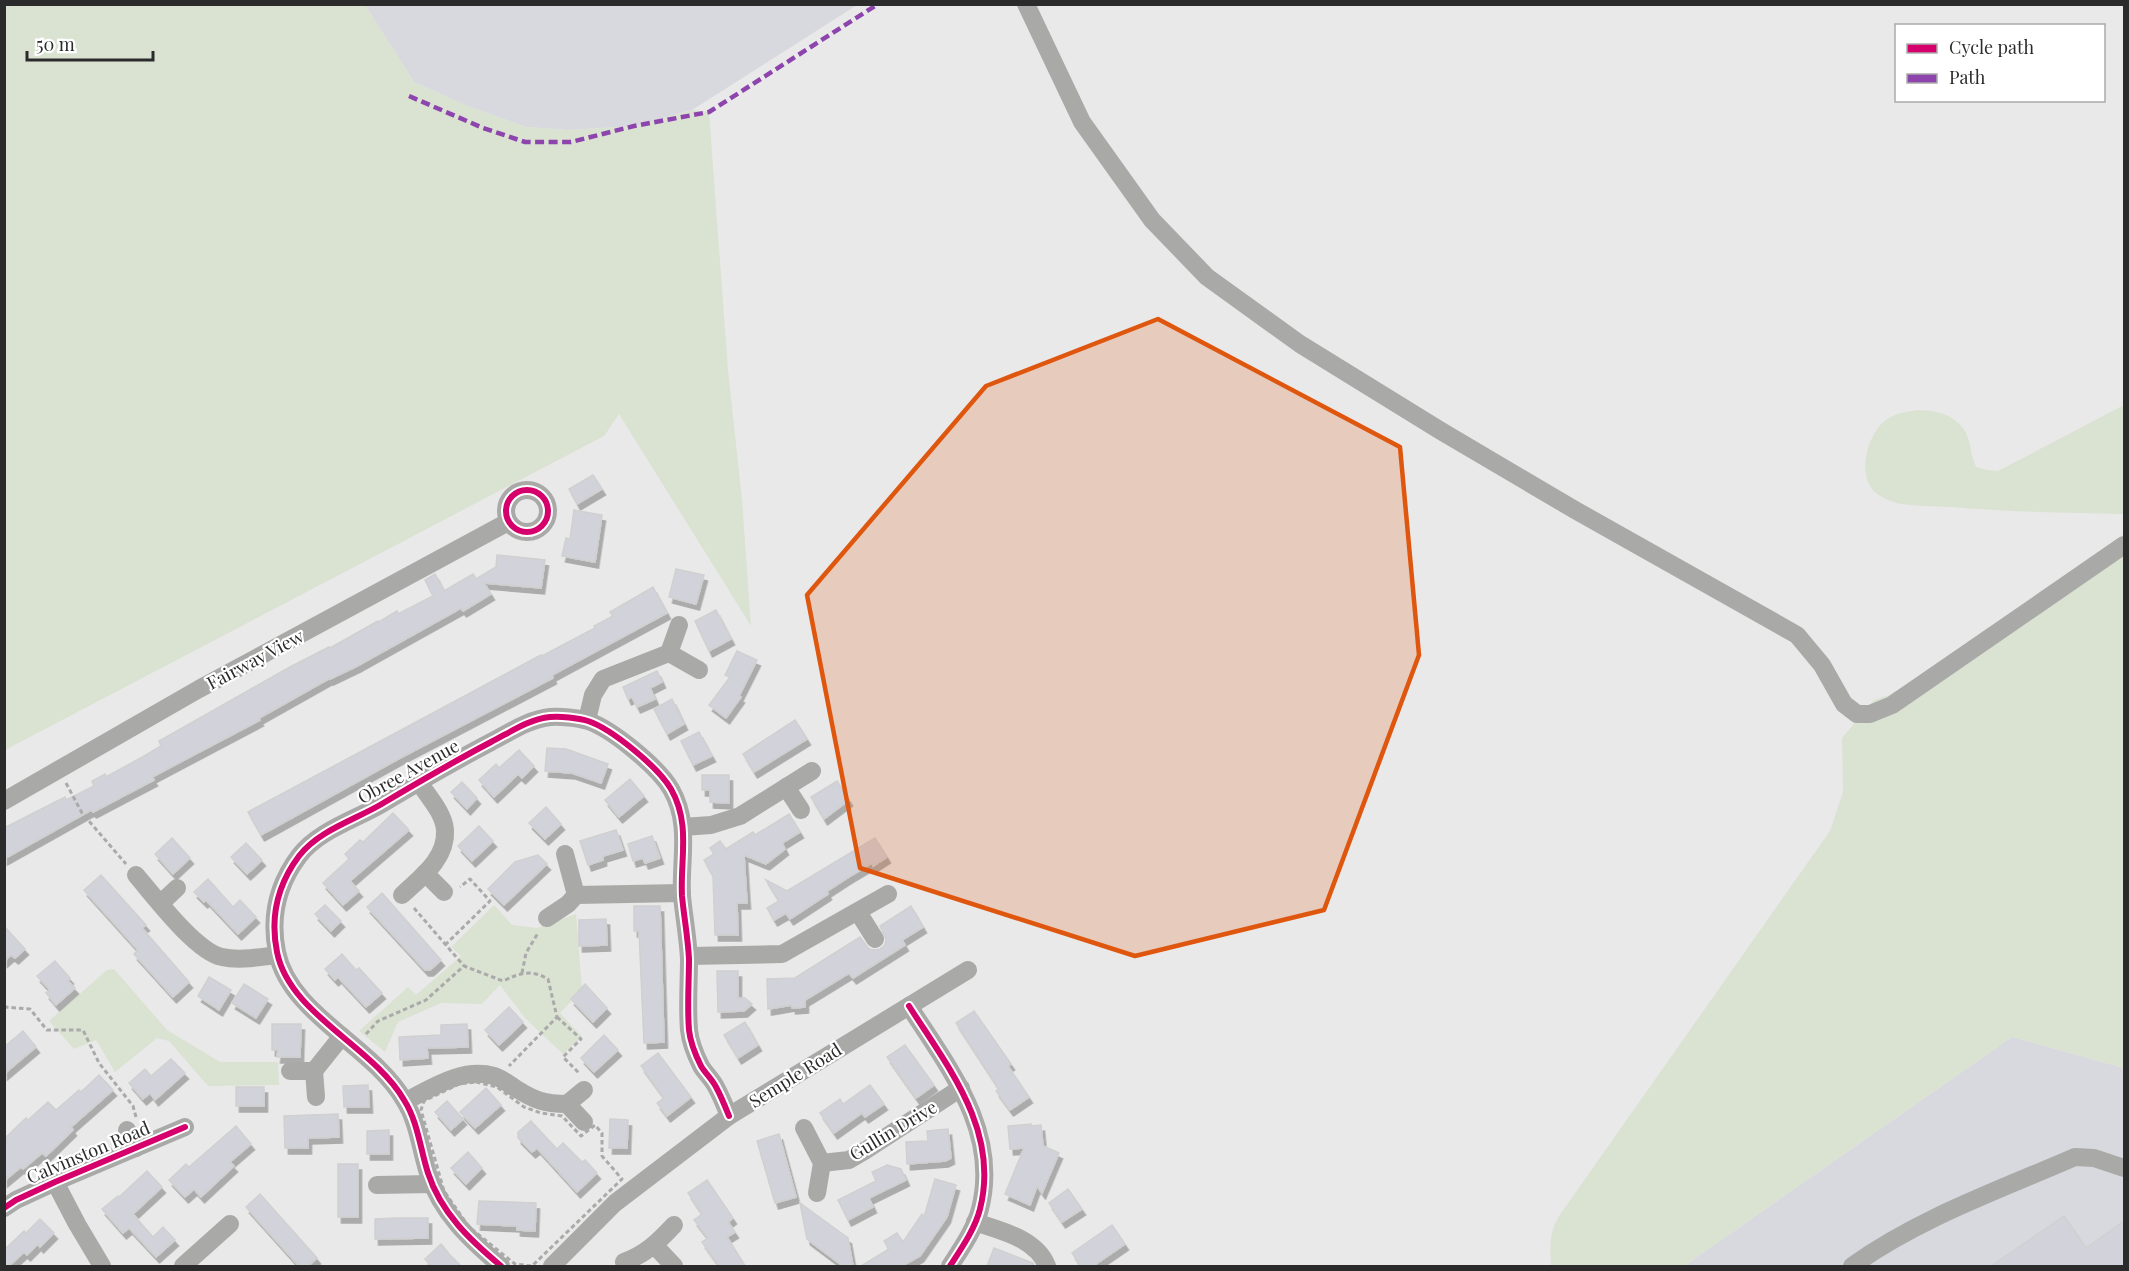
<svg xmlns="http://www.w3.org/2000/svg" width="2129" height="1271" viewBox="0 0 2129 1271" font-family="'Playfair Display',serif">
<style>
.built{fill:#d8d9de}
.green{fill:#dae2d2}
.building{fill:#d2d2da;stroke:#d0d0d1;stroke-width:1.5;filter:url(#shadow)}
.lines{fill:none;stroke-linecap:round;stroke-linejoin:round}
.path{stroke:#aaa;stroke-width:3;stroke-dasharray:4.5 3;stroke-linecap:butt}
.minor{stroke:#a9a9a8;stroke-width:18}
.quiet{stroke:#8e44ad;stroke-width:4.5;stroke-dasharray:9 4.5;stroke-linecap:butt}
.cycleway-casing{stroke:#fff;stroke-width:10}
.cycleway{stroke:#d6006c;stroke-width:6}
.marked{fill:#df570e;fill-opacity:0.2;stroke:#df570e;stroke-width:4.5;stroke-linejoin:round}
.labels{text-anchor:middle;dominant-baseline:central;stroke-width:4.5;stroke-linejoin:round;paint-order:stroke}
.street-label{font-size:18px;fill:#2b2b2b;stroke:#fff}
</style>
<defs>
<filter id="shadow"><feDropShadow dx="3.5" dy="6" stdDeviation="0" flood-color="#0004"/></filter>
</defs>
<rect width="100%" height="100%" fill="#e9e9e9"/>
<g class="built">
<polygon points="365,5 857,5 692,110 634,126 569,130 526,127 465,105 414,82"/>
<polygon points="2012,1037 2124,1068 2124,1266 1684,1266"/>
</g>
<g class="green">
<polygon points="5,4 365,5 414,82 465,105 526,127 569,130 634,126 692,110 709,112 728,370 742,500 751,626 619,414 604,436 5,750"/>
<path d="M2124 405V514C2067 513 2009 512 1951 507 1935 506 1918 506 1901 504 1893 502 1883 499 1876 493 1861 481 1864 454 1872 438 1879 423 1889 415 1906 412 1926 407 1955 412 1966 433 1971 444 1971 456 1976 467L1987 470 1998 471Z"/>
<path d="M2124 534V1068L2012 1037 1684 1266H1551C1550 1248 1549 1232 1559 1216L1830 831 1843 792 1842 738 1874 700 1889 695 1923 675Z"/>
<polygon points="494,905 512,925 537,928 576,914 582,990 560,1013 582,1037 563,1054 525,1018 500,985 482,1004 441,1003 398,1022 385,1052 359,1031 408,987 416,995 461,956 451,947"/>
<polygon points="114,969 167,1030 220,1062 278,1062 279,1085 208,1086 169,1041 157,1038 115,1072 96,1040 74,1049 49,1021 107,970"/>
</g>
<g class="building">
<polygon points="593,475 602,489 577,504 569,489"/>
<polygon points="574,510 602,515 595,562 562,556 566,538 570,539"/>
<polygon points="497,555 545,560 541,588 484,583 491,594 463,611 461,608 357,666 330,679 330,678 259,718 260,720 152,777 154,780 93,812 91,810 4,859 4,828 65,797 66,800 94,786 92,781 105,774 106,777 146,755 161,746 159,741 290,667 329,647 330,648 378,621 379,622 397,611 398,614 433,596 425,580 435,574 444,591 473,574 476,579 496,567"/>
<polygon points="676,569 704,575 696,604 669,597"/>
<polygon points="653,587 667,613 552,675 553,678 400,758 261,835 248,812 541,655 542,656 595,628 594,626 613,616 610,612"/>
<polygon points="716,610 731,639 709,651 695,621"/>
<polygon points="737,651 757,660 739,696 741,697 726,718 709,705 730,677 725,675"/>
<polygon points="657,671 662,682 650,688 655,699 637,707 632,697 628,699 623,687"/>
<polygon points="672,699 684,724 667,734 654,709"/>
<polygon points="795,720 807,739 754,772 743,754"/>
<polygon points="699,732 712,756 693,765 681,741"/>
<polygon points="547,748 566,749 608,764 601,783 572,773 545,771"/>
<polygon points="519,750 534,766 522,778 518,774 494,797 479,780 496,764 499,768"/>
<polygon points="702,775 729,775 729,803 710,802 710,790 702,790"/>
<polygon points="630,779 644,796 619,817 605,800"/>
<polygon points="837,781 849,800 824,819 811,797"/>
<polygon points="462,782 477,798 467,809 451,792"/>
<polygon points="546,807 561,824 545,839 529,823"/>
<polygon points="393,813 409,830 350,881 359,891 343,905 323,883 349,859 345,854 360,840 363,842"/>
<polygon points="789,814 800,832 782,843 785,849 766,864 744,855 747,903 737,903 738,935 715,935 713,876 704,860 714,854 710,848 720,841 726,849 753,832 755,835"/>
<polygon points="479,826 493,841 472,861 458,846"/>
<polygon points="616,830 623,850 603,856 603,860 588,865 580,841"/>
<polygon points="652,836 660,858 645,863 643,858 633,861 628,844"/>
<polygon points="172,838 190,858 173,874 155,854"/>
<polygon points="875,838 887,857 873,866 872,863 847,878 827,891 828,894 790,919 786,913 774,920 767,908 779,901 766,880 787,891"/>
<polygon points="246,843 262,860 247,874 231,857"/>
<polygon points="538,855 547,864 504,905 488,889 515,862"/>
<polygon points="101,875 146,925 142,928 189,982 173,997 134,954 138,950 84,890"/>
<polygon points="208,879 233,907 240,900 256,917 238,934 206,900 204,902 194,892"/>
<polygon points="382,893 441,960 430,970 425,970 367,907"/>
<polygon points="325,905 341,921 331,931 315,914"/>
<polygon points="634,906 660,906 664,1042 644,1043 639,931 634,931"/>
<polygon points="911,906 923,927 902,940 905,945 853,978 849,973 805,1000 805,1007 792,1008 792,1005 768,1009 767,979 795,978 860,937 869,949 875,950 880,949 885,945 886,939 880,926"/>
<polygon points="606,919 607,945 579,946 579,920"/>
<polygon points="4,926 25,949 15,958 11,955 4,961"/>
<polygon points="342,954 356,970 359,968 382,993 366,1007 338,977 335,980 325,969"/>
<polygon points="55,961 70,978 68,981 75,988 56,1005 46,993 50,990 37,976"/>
<polygon points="717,971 738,971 738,998 745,998 752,1004 744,1011 718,1012"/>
<polygon points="209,977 231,990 219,1010 198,996"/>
<polygon points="244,984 268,999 256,1018 232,1003"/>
<polygon points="585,984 607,1008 593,1022 571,999"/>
<polygon points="509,1007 523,1022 499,1045 485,1030"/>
<polygon points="974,1011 1011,1064 1008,1066 1029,1097 1010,1110 996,1091 999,1089 956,1023"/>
<polygon points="745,1022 758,1045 738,1058 724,1035"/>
<polygon points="272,1024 301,1024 300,1057 277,1057 278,1050 272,1050"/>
<polygon points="467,1024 468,1047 427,1048 428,1058 400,1060 399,1037 441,1035 441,1025"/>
<polygon points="23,1031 36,1047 4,1074 4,1047"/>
<polygon points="604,1035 618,1050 594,1072 581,1058"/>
<polygon points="905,1045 934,1085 916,1098 887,1057"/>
<polygon points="658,1053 691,1097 667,1116 657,1103 664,1098 660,1092 641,1066"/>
<polygon points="171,1059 185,1073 155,1100 150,1093 143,1099 129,1083 145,1069 151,1076"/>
<polygon points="99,1075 113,1090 71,1127 73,1130 46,1156 42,1153 23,1169 21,1167 4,1181 4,1139 26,1118 28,1120 48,1102 56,1110 79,1090 81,1092"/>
<polygon points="368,1085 369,1107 344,1107 343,1086"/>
<polygon points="870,1085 884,1104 865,1117 862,1113 834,1133 820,1113 840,1099 843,1104"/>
<rect x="236" y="1087" width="28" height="19"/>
<polygon points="486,1088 501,1105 475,1128 460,1112"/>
<polygon points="447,1101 463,1119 451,1130 435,1112"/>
<polygon points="338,1114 339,1137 308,1138 308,1148 285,1148 284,1116"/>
<polygon points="610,1119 628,1120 627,1148 609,1148"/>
<polygon points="531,1121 557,1149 563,1143 582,1162 585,1160 597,1173 577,1192 537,1148 532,1152 518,1138 518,1132"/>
<polygon points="1031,1124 1031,1126 1041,1125 1043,1146 1059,1153 1042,1193 1037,1186 1030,1205 1005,1194 1024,1148 1010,1149 1008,1126"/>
<polygon points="236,1126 251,1144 230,1162 234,1166 201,1197 194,1189 185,1197 169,1180 186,1164 189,1167"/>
<polygon points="948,1129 951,1158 945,1161 907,1164 906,1142 928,1141 927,1131"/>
<polygon points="389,1130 389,1154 367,1154 367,1131"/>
<polygon points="779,1134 796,1197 775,1203 757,1141"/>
<polygon points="468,1152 482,1168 466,1184 451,1168"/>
<rect x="338" y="1164" width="20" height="53"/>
<polygon points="887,1165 901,1169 906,1180 869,1198 873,1207 848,1220 838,1200 876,1181 872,1172"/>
<polygon points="147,1171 162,1187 133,1214 153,1237 163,1227 175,1240 156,1257 129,1228 123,1233 102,1209 118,1196 119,1197"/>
<polygon points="935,1179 956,1185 947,1217 920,1256 902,1266 861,1266 889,1249 884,1241 897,1233 903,1242 922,1214 924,1217"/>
<polygon points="707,1180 733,1218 728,1222 735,1232 727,1237 745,1266 719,1266 702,1242 708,1238 694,1220 702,1214 688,1193"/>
<polygon points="1068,1189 1082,1209 1062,1222 1049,1203"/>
<polygon points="260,1194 317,1258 308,1266 299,1266 246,1207"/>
<polygon points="479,1201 536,1203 535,1231 517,1230 517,1226 477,1224"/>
<polygon points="800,1203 848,1238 853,1266 843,1266 807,1239"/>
<polygon points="2064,1216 2086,1248 2124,1221 2124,1266 1991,1266"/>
<polygon points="396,1218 428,1218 428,1238 375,1239 375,1219"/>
<polygon points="40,1219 54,1233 40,1247 38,1244 27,1255 24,1252 9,1266 4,1266 4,1250 24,1231 26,1233"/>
<polygon points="1112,1225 1125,1244 1093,1266 1081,1266 1072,1253"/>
<polygon points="441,1244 450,1255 461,1266 431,1266 425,1259"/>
<polygon points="994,1248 1033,1263 1034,1266 987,1266"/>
</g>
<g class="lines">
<g class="path">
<polyline points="66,783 82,813 126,864"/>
<polyline points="414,908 464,966"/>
<polyline points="445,945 490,901 470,879 460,887"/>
<polyline points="522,973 526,953 538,933"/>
<polyline points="4,1007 30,1009 47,1030 83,1030 99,1063 133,1106 136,1117"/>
<polyline points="557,1017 581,1039 563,1057 580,1074"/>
<path d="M366 1034 378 1021 426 1000 464 966 503 981C520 973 531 969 548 979L557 1017 509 1066"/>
<polygon points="476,1082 497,1087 524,1107 541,1113 562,1116 581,1136 595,1125 602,1133 602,1156 622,1179 532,1266 515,1264 469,1227 444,1191 421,1110 424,1101 459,1084"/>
</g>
<g class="minor">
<polyline points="1026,4 1082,122 1152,220 1207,277 1300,344 1441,431 1575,510 1797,635 1822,665 1844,704 1857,714 1870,714 1892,705 2124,545"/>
<circle cx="527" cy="511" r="21"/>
<polyline points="679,625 669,653 699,670"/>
<polyline points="587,720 593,695 603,679 669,653"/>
<polyline points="786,787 801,810"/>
<polyline points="4,801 199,689 508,522"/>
<polyline points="683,827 711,825 740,816 812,771"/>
<polyline points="425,873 444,892"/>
<path d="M136 875C154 896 196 952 222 957 239 961 260 957 277 955"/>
<path d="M402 895C420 878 447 859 445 830 444 813 427 795 418 781"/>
<polyline points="576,895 682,893"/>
<polyline points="161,903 177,888"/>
<polyline points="858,912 875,939"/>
<polyline points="547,918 568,904 576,895 565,854"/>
<polyline points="689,956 782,954 888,894"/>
<path d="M909 1006C948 1067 1000 1131 980 1209 975 1229 961 1249 950 1266"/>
<polyline points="290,1071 314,1071 316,1097"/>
<polyline points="314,1071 342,1036"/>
<path d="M406 1101C432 1088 462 1067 494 1076 501 1078 509 1084 515 1088 534 1100 544 1104 567 1104"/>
<polyline points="584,1122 567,1104 584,1090"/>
<polyline points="804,1128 822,1163 817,1193"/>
<polyline points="127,1130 136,1148"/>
<polyline points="822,1163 849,1160 866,1150 961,1088"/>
<polyline points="55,1182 77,1224 102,1266"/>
<polyline points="377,1185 432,1184"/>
<polyline points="4,1208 16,1200 55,1182 185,1127"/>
<path d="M975 1222C1001 1231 1036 1238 1047 1266"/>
<polyline points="655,1246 674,1266"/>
<path d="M624 1262C646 1254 658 1242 674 1225"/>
<polyline points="183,1266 230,1224"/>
<path d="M501 1266C470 1240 441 1213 428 1173 420 1148 418 1122 404 1100 373 1046 289 1014 277 952 270 917 278 884 299 856 318 831 354 820 380 805 417 783 453 762 491 742 509 733 529 719 550 717 560 716 578 718 588 721 612 729 658 767 671 789 691 824 680 859 682 896 684 917 688 938 689 959 689 982 687 1006 689 1030 690 1040 696 1056 701 1066 705 1073 712 1079 716 1087 721 1096 725 1106 729 1116"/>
<polyline points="552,1266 615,1203 729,1116 968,970"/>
<path d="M1852 1266C1919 1218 1999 1190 2075 1157L2094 1158 2124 1168"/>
</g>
<polyline class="quiet" points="409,96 483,128 525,142 571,142 634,126 709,112 878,4"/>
<defs>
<g id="cycleway">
<circle cx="527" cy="511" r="21"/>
<path d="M909 1006C948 1067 1000 1131 980 1209 975 1229 961 1249 950 1266"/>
<polyline points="4,1208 16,1200 55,1182 185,1127"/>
<path d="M501 1266C470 1240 441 1213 428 1173 420 1148 418 1122 404 1100 373 1046 289 1014 277 952 270 917 278 884 299 856 318 831 354 820 380 805 417 783 453 762 491 742 509 733 529 719 550 717 560 716 578 718 588 721 612 729 658 767 671 789 691 824 680 859 682 896 684 917 688 938 689 959 689 982 687 1006 689 1030 690 1040 696 1056 701 1066 705 1073 712 1079 716 1087 721 1096 725 1106 729 1116"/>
</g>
</defs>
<use href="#cycleway" class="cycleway-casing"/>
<use href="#cycleway" class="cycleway"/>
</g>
<path class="marked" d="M1158 319 1400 447 1419 655 1324 910 1135 956 860 868 807 595 986 386Z"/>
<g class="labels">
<g class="street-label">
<text transform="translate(255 659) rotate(-28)">Fairway View</text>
<text transform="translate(408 771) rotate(-29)">Obree Avenue</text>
<text transform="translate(795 1075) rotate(-32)">Semple Road</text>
<text transform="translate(893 1130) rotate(-31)">Gullin Drive</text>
<text transform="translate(88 1152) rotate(-23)">Calvinston Road</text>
</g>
</g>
<rect width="2129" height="1271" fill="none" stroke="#2b2b2b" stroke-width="12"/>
<rect x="1895" y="24" width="210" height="78" fill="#ffffff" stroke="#aaaaaa" stroke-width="1.5"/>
<rect x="1907" y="44" width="30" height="9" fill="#d6006c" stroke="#aaaaaa" stroke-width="1.5"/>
<text x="1949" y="54" font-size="18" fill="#2b2b2b">Cycle path</text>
<rect x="1907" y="74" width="30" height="9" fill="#8e44ad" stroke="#aaaaaa" stroke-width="1.5"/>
<text x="1949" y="84" font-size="18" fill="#2b2b2b">Path</text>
<path d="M27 51v9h126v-9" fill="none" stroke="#2b2b2b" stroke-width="3"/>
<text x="36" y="51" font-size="18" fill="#2b2b2b" stroke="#ffffff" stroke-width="4.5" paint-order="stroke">50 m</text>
</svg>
